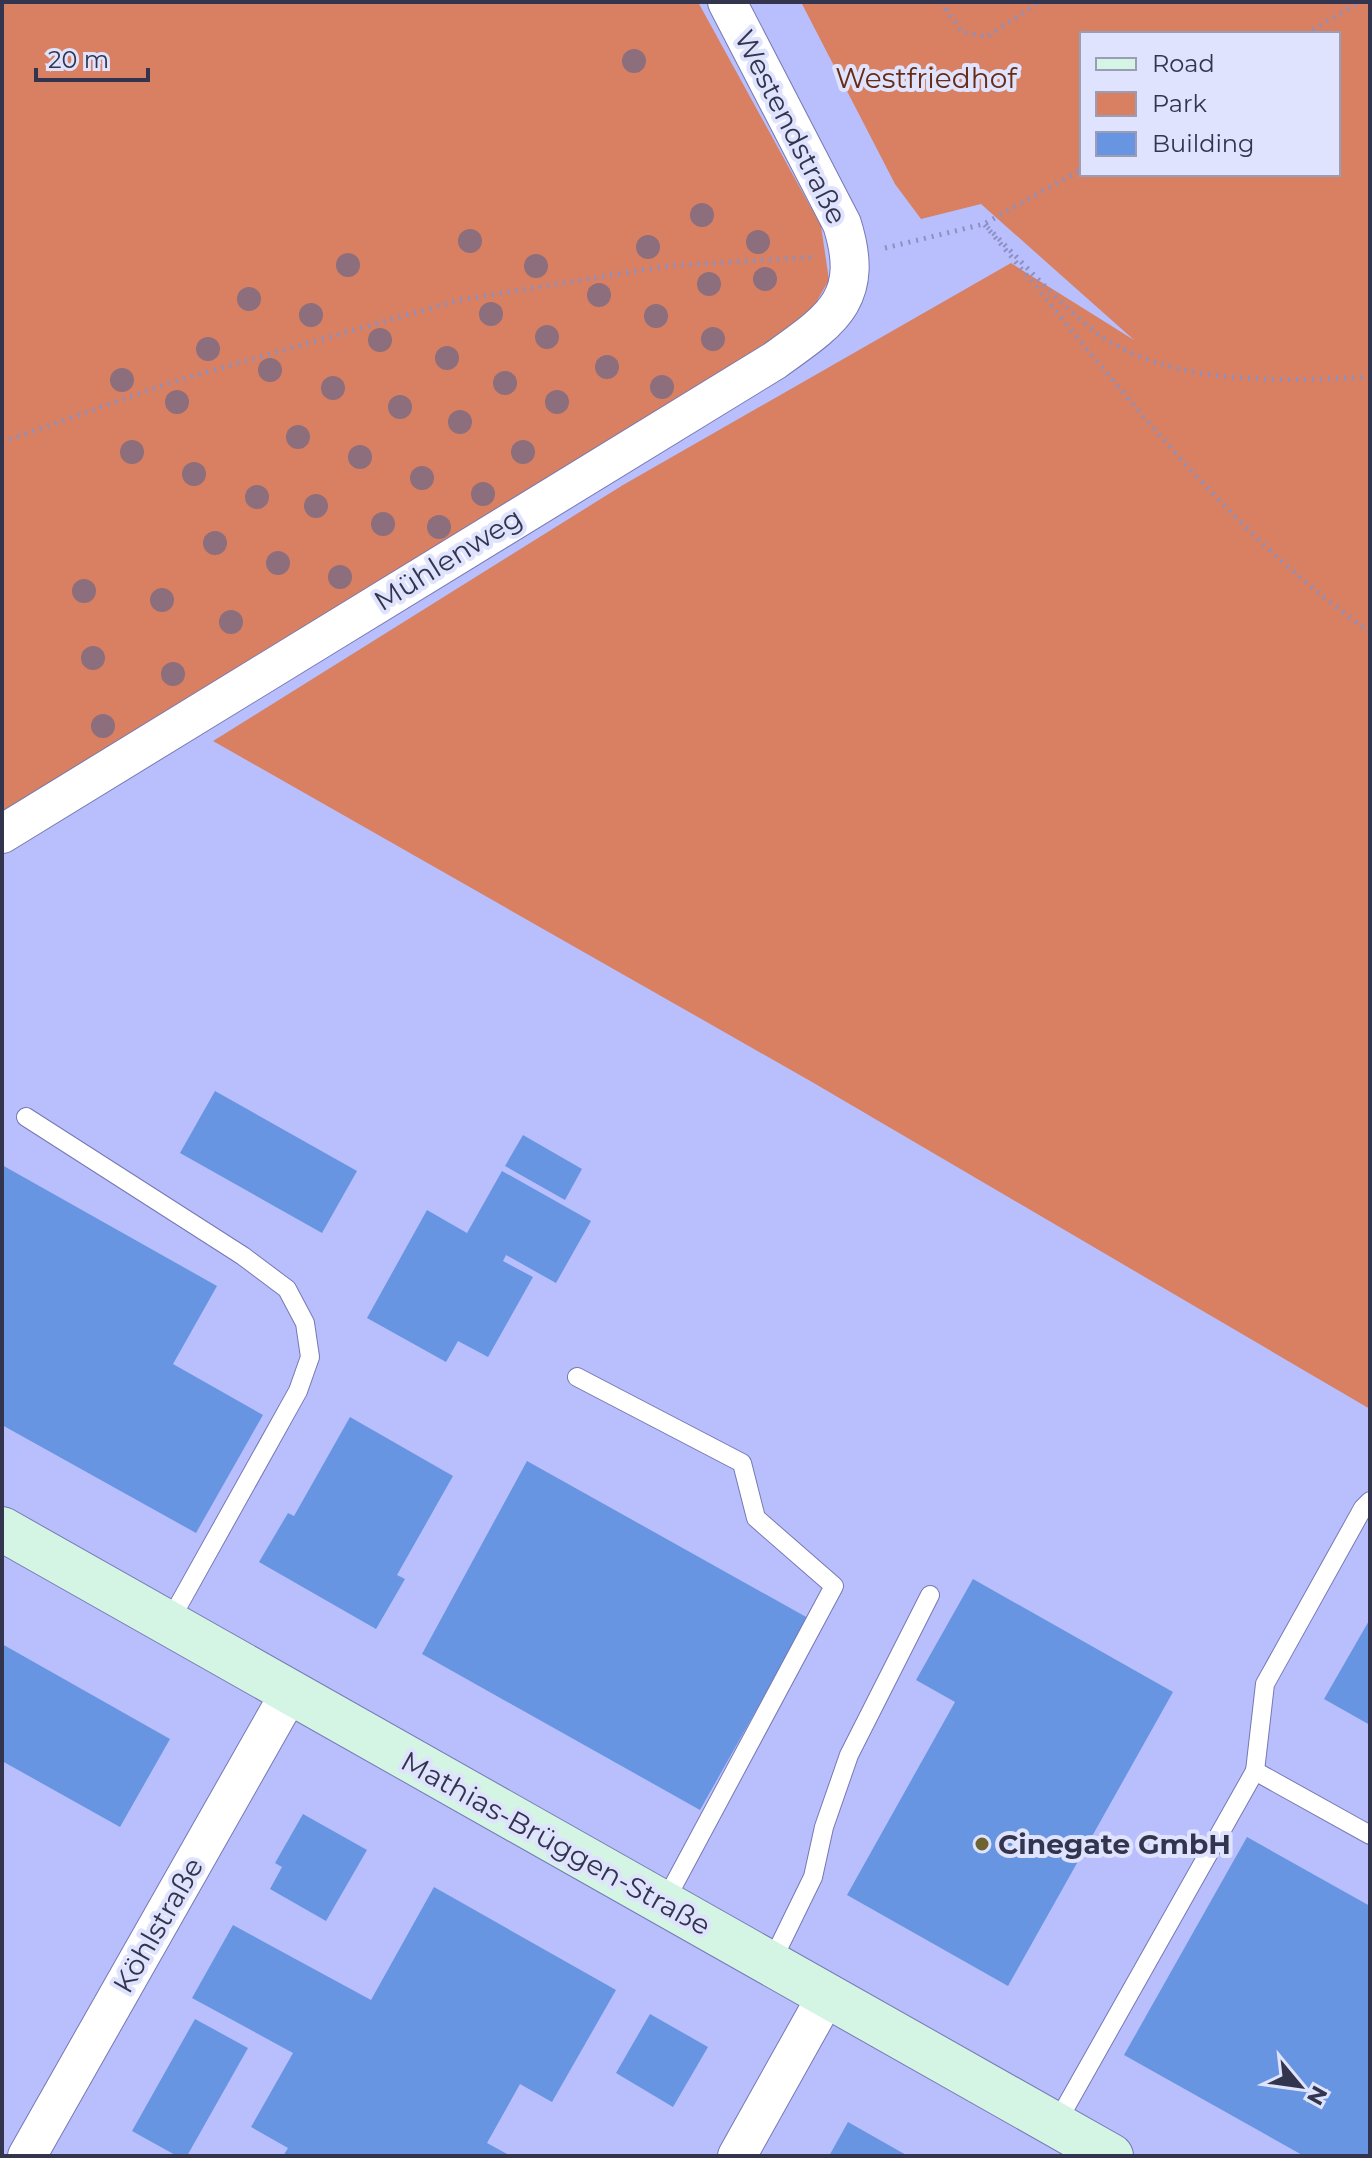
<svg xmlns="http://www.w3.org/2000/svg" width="1372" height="2158" viewBox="0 0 1372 2158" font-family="Montserrat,sans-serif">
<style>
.green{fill:#d88061;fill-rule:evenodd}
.building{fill:#6795e2}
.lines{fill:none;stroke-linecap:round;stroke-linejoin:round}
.lane-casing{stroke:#7579b3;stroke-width:20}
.street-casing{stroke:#7579b3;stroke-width:40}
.secondary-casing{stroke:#7579b3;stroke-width:46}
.path{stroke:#8c90c2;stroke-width:5;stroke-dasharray:2 6;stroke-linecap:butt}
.lane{stroke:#fff;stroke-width:18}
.street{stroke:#fff;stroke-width:38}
.secondary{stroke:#d4f4e4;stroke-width:44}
.tree{fill:#8c6e7d}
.poi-dot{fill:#6d6431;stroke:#e0e3fd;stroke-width:3}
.labels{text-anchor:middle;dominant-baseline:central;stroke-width:8;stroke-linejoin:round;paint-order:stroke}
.park-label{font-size:28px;fill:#682c15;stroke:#e0e3fd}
.street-label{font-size:28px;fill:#33354e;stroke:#e0e3fd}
.poi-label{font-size:28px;font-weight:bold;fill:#33354e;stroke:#e0e3fd;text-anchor:start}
</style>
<rect width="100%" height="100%" fill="#b9bffd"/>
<g class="green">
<polygon points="2,2 698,2 821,226 829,280 806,320 2,815"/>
<path d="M801 2H1370V1409L812 1082 213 741 623 485 1011 263 1134 340 981 204 921 219 895 184ZM1082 34H1338V174H1082Z"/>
</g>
<g class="building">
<polygon points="215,1091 357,1171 322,1233 180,1153"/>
<polygon points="523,1135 582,1169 565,1200 505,1166"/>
<polygon points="2,1165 217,1286 173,1364 263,1415 196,1533 2,1425"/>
<polygon points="502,1171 591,1221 556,1283 506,1255 503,1261 533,1277 488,1357 458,1341 446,1362 367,1318 427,1210 467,1233"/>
<polygon points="350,1417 453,1476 397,1575 405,1579 376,1629 259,1562 288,1513 294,1516"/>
<polygon points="527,1461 808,1618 700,1810 422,1654"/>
<polygon points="973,1579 1173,1692 1008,1986 847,1895 955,1702 916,1680"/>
<polygon points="1370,1619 1370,1725 1324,1699"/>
<polygon points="2,1644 170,1739 120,1827 2,1761"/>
<polygon points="303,1814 367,1850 326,1921 270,1889 282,1867 275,1863"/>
<polygon points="1247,1837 1370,1906 1370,2156 1304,2156 1124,2055"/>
<polygon points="434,1887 616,1990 552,2102 520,2084 487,2143 511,2156 283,2156 288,2148 251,2127 293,2053 192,1998 233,1925 371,2000"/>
<polygon points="650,2014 708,2047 673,2107 616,2073"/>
<polygon points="195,2019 248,2048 187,2156 177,2156 132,2131"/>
<polygon points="848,2122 908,2156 829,2156"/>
</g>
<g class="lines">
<defs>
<g id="lane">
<polyline points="26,1117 243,1256 287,1289 305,1323 310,1357 298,1391 168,1624"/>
<polyline points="577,1377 742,1463 756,1518 834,1586 664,1903"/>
<polyline points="1255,1771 1265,1684 1363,1508 1370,1501"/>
<polyline points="771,1963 813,1877 824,1827 849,1755 930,1595"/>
<polyline points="1056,2124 1255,1771 1370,1835"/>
</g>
<g id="street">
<path d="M2 834 774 361C831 320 866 300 842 224L727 2"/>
<polyline points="27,2156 289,1694"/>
<polyline points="737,2156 827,1995"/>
</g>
<polyline id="secondary" points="2,1529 1111,2156"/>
</defs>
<use href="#lane" class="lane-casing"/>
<use href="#street" class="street-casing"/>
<use href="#secondary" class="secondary-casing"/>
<g class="path">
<polyline points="941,2 962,32 987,37 1039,2"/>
<polyline points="1306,34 1359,2"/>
<polyline points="885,248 984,224 1082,169"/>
<path d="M1370 377C1284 381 1165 387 1093 330 1054 299 1020 259 984 224 1104 366 1217 524 1370 632"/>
<polyline points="2,442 175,381 459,300 667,266 812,257"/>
</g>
<use href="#lane" class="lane"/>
<use href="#street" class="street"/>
<use href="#secondary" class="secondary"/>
</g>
<g class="tree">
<circle cx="634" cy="61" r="12"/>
<circle cx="702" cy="215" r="12"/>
<circle cx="470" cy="241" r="12"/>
<circle cx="758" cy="242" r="12"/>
<circle cx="648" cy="247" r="12"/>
<circle cx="348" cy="265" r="12"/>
<circle cx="536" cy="266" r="12"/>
<circle cx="765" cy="279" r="12"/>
<circle cx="709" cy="284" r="12"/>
<circle cx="599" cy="295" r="12"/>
<circle cx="249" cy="299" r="12"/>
<circle cx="491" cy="314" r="12"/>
<circle cx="311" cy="315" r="12"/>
<circle cx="656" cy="316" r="12"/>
<circle cx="547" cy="337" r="12"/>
<circle cx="713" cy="339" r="12"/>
<circle cx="380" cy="340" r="12"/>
<circle cx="208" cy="349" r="12"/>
<circle cx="447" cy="358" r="12"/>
<circle cx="607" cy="367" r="12"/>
<circle cx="270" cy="370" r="12"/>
<circle cx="122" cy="380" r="12"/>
<circle cx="505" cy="383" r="12"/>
<circle cx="662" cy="387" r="12"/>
<circle cx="333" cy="388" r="12"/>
<circle cx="177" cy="402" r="12"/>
<circle cx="557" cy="402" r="12"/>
<circle cx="400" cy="407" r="12"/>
<circle cx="460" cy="422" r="12"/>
<circle cx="298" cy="437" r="12"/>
<circle cx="132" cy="452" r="12"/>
<circle cx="523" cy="452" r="12"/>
<circle cx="360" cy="457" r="12"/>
<circle cx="194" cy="474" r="12"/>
<circle cx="422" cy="478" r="12"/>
<circle cx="483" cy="494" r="12"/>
<circle cx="257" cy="497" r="12"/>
<circle cx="316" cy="506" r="12"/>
<circle cx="383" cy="524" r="12"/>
<circle cx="439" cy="527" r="12"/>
<circle cx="215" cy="543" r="12"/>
<circle cx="278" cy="563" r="12"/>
<circle cx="340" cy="577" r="12"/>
<circle cx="84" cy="591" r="12"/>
<circle cx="162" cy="600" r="12"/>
<circle cx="231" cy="622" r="12"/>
<circle cx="93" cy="658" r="12"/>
<circle cx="173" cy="674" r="12"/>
<circle cx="103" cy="726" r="12"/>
</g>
<circle class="poi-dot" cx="982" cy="1844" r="8"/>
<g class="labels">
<g class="park-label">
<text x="926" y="78">Westfriedhof</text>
</g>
<g class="street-label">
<text transform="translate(791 127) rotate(63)">Westendstraße</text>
<text transform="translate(448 559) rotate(-32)">Mühlenweg</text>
<text transform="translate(556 1843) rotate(29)">Mathias-Brüggen-Straße</text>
<text transform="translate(158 1925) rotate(-60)">Köhlstraße</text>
</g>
<g class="poi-label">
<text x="998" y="1844">Cinegate GmbH</text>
</g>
</g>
<rect width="1372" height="2158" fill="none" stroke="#33354e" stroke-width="8"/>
<rect x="1080" y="32" width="260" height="144" fill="#e0e3fd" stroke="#9b9db7" stroke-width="2"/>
<rect x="1096" y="58" width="40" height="12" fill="#d4f4e4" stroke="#9b9db7" stroke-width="2"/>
<text x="1152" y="72" font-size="24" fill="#33354e">Road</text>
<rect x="1096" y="92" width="40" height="24" fill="#d88061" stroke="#9b9db7" stroke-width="2"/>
<text x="1152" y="112" font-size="24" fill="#33354e">Park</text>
<rect x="1096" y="132" width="40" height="24" fill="#6795e2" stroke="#9b9db7" stroke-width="2"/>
<text x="1152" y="152" font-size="24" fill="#33354e">Building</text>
<g transform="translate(1300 2086) rotate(119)" stroke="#e0e3fd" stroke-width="6" paint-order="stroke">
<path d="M0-6L14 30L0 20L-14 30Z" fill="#33354e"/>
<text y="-12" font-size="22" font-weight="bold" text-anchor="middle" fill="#33354e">N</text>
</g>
<path d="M36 68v12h112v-12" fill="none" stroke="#33354e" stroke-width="4"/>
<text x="48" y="68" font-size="24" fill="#33354e" stroke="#e0e3fd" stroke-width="6" paint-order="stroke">20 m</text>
</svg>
